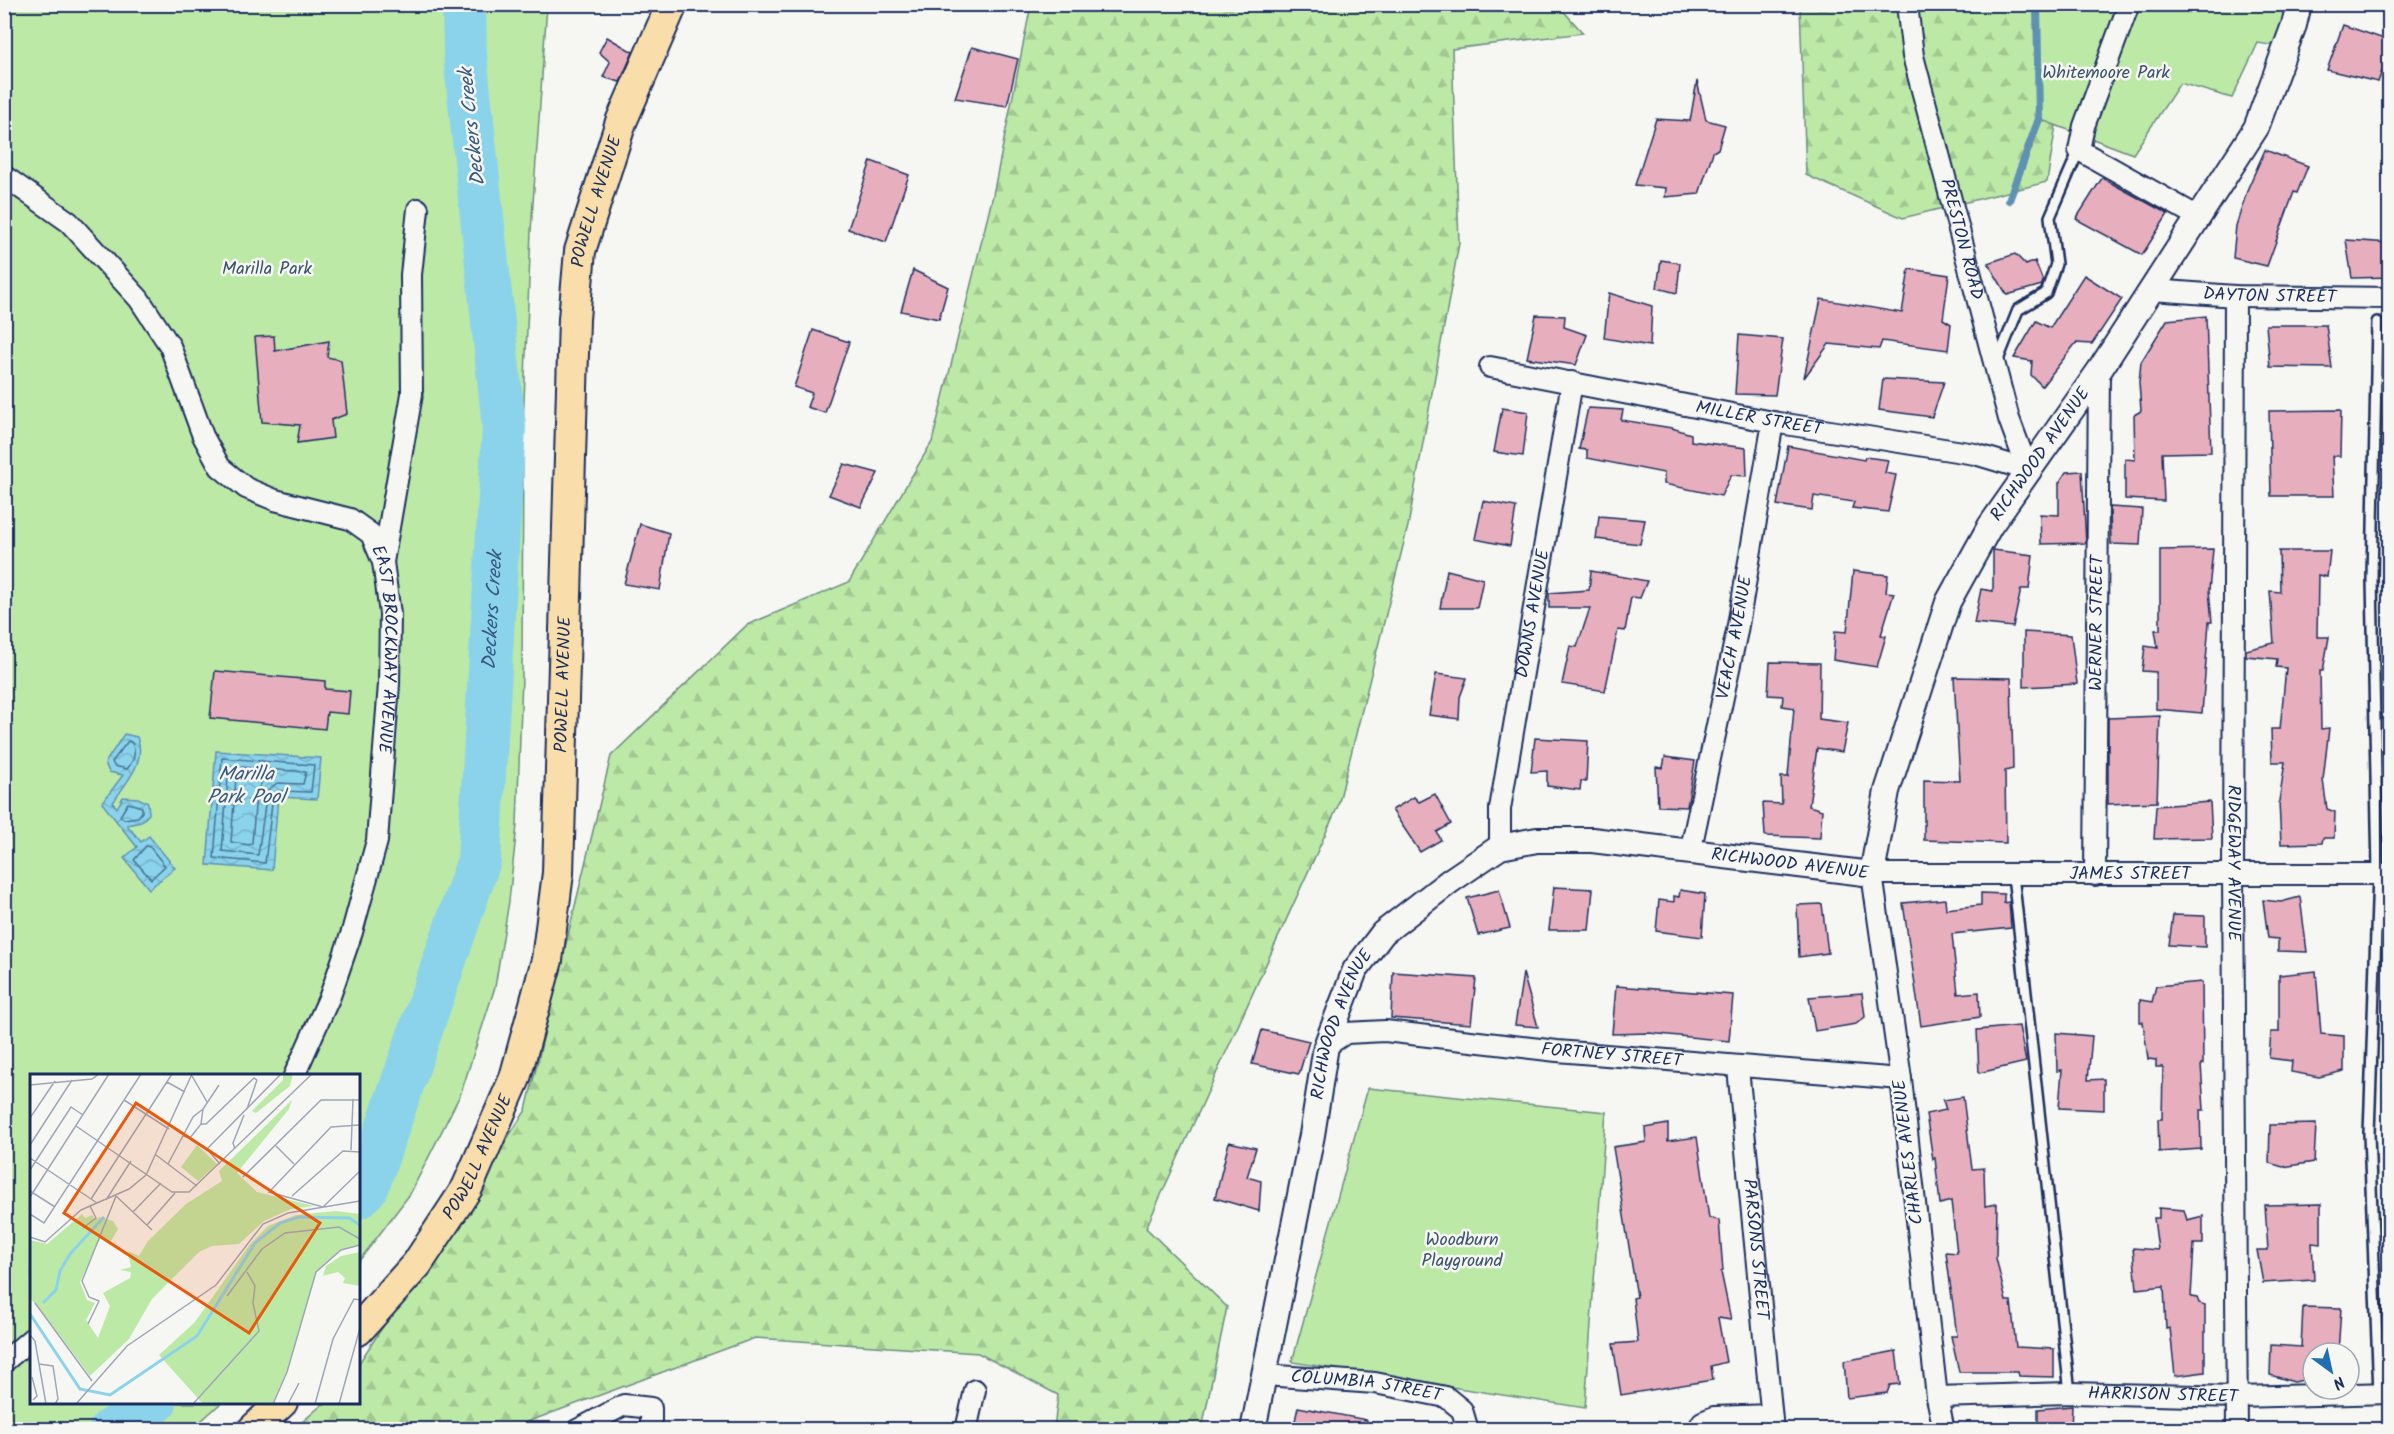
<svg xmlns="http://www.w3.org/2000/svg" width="2394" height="1434" viewBox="0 0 2394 1434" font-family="Kalam,sans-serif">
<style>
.forest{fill:url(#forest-firs);stroke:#6c8c82;stroke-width:1.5}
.park{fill:#bde9a7;stroke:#6c8c82;stroke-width:1.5}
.water{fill:url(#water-waves);stroke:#5e91b3;stroke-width:1.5}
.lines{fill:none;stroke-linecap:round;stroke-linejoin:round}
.shore{stroke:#477196;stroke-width:1.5}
.stream{stroke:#5e91b3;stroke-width:8}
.river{stroke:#8ad3eb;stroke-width:44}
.building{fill:#e7aebe;stroke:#1b2f5e;stroke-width:1.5}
.service-casing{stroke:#1b2f5e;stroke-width:14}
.minor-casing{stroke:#1b2f5e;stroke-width:24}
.tertiary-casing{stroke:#1b2f5e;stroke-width:28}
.primary-casing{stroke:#1b2f5e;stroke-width:34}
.service{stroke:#f6f6f2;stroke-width:9}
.minor{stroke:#f6f6f2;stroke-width:20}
.tertiary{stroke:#f6f6f2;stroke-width:24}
.primary{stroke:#f9deab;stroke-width:30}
.labels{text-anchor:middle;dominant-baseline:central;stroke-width:5;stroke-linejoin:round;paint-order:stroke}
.park-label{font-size:18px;fill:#3b546d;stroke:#f6f6f2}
.street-label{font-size:18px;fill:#1b2f5e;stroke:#f6f6f2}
.water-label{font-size:20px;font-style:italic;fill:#375881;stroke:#f6f6f2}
.inset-river{fill:none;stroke:#8ad3eb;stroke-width:3}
.inset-road{fill:none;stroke:#9ea6b7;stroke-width:1.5}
.view{fill:#e8590c;fill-opacity:0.15;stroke:#e8590c;stroke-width:3}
.inset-edge{fill:none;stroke:#1b2f5e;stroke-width:3}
</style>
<defs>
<pattern id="forest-firs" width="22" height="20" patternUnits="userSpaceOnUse" patternTransform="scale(1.5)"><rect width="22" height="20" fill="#bde9a7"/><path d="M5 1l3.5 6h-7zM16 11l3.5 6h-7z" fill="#a2c892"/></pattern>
<pattern id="water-waves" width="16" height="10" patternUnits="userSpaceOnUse" patternTransform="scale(1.5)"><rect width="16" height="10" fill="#8ad3eb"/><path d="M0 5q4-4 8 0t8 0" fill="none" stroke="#76b5cc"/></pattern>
</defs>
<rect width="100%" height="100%" fill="#f6f6f2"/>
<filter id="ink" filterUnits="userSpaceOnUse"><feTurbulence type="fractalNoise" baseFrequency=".0167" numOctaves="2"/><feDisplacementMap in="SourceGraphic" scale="12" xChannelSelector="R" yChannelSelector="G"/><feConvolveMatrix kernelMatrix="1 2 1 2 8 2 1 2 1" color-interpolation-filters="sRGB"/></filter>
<g filter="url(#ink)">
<g class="forest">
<polygon points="1890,4 1926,8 1926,4 2110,5 2063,128 2056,125 2047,182 1903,218 1806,175 1800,5"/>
<polygon points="1031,5 1558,5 1583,33 1452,49 1459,243 1408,526 1338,806 1146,1228 1227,1307 1202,1429 1054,1429 1058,1395 978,1353 755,1338 508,1429 293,1430 324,1403 358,1402 359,1363 526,1110 611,756 747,625 849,582 932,442 993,195"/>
</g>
<g class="park">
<polygon points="5,5 547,5 531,231 523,426 522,676 517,825 509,901 495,987 461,1093 410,1194 359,1261 358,1076 32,1076 32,1402 221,1403 192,1429 5,1430"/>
<polygon points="2040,5 2285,5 2276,46 2258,43 2232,98 2180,83 2133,154 2039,119"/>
<polygon points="1368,1088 1606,1112 1585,1408 1292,1362"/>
</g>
<g class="water">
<path d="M124 734 137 737C147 763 126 781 113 803L117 808 123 797 138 798 148 803 149 814 141 822 127 825 141 842 149 836 175 868 149 889 124 858 137 847 102 803 123 775 109 772 105 763Z"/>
<polygon points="216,751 321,758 317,799 278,797 272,870 207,865"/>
</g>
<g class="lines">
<g class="shore">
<path d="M128 741 132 743C137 753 134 761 127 769L114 766 112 762Z"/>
<polygon points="222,758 314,765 311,792 279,791 273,795 265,863 214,858"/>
<polygon points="229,766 306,772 303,784 277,783 267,791 258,855 222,851"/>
<polygon points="239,775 261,776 263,779 256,795 252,843 249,845 231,842 236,778"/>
<polygon points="128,803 142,807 142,812 138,817 124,819 120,816"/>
<polygon points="146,846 150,847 165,866 151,879 134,860"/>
</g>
<polyline class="stream" points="2009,200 2039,119 2037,4"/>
<g class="river">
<path id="s1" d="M358 1197 367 1187 479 860 504 427 465 55 464 4"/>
<polyline points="111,1430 155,1402"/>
</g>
</g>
<g class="building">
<polygon points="2343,25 2390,41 2390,49 2378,82 2327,70"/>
<polygon points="607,37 633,52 620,82 603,77 610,62 599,52"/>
<polygon points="972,47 1018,59 1007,106 955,98"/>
<polygon points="1697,81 1706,120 1725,125 1718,149 1713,152 1699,194 1665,197 1666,188 1635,185 1656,119 1690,121"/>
<polygon points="2265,150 2308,166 2297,193 2294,192 2267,266 2233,258 2236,226 2248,188"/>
<polygon points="871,161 909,175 886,242 848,229"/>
<polygon points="2102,178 2168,214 2142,255 2076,219"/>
<polygon points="2346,240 2390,243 2390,277 2352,278"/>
<polygon points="2015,254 2026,265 2035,261 2043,281 2042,285 2007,295 1988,263"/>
<polygon points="1661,260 1680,263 1677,293 1657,288"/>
<polygon points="1909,269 1949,275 1943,319 1951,324 1948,350 1882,341 1879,349 1829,344 1804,378 1821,299 1902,313"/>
<polygon points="913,270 948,287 939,319 901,311"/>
<polygon points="2084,275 2122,299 2092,344 2076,343 2042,386 2031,375 2032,361 2014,358 2036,321 2050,328"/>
<polygon points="1609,293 1652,306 1650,346 1604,338"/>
<polygon points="1536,315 1565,316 1564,327 1587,335 1576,365 1527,358"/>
<polygon points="2206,316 2211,452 2162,453 2164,501 2125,499 2125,459 2135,460 2134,415 2141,411 2139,382 2141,362 2167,320"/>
<polygon points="2266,325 2326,325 2332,368 2270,367"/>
<polygon points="813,330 849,342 825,413 807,407 812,393 794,387"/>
<polygon points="1739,335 1783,339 1775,395 1735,394"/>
<polygon points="274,336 275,351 329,341 327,357 341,360 347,414 331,420 333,438 297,443 300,425 262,422 255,337"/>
<polygon points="1883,379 1944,382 1932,417 1879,410"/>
<polygon points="1502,408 1528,412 1523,456 1494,452"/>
<polygon points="1588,408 1623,410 1621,420 1672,428 1691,434 1691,441 1746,448 1747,476 1731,475 1721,496 1664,484 1664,473 1587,458 1587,450 1579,449"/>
<polygon points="2341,410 2340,456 2332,456 2334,496 2271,496 2269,411"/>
<polygon points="1788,446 1864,460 1865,457 1888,460 1885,473 1896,475 1888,512 1852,508 1854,502 1814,496 1812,510 1777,505"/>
<polygon points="844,464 878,473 861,507 829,495"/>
<polygon points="2082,471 2086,543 2041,544 2040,514 2059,515 2059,483 2066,472"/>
<polygon points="1483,501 1516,507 1510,546 1475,539"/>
<polygon points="2110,507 2142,509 2140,545 2111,544"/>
<polygon points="1599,516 1645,520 1640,544 1596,539"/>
<polygon points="640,524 669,533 660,590 624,584"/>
<polygon points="2213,549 2209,590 2212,622 2209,622 2202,713 2156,709 2156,672 2142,671 2145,646 2158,648 2155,630 2160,630 2160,550"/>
<polygon points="1993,550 2033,555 2029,589 2021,589 2013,627 1974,623 1981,589 1993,591"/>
<polygon points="2279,551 2330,551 2327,577 2318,575 2317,637 2329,637 2323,671 2320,671 2321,729 2329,728 2323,780 2327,809 2335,812 2334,838 2323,838 2322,843 2281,844 2279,801 2285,762 2272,762 2271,729 2280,729 2286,668 2276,667 2277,659 2246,656 2246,650 2274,643 2270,591 2280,592"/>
<polygon points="1447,570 1483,579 1477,608 1440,608"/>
<polygon points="1591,571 1647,581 1640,598 1631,597 1625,631 1618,630 1605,691 1562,684 1570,646 1577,647 1590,608 1549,608 1549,593 1589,590"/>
<polygon points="1853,571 1888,575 1886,592 1894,593 1881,635 1886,636 1877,667 1833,660 1835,631 1847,632"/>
<polygon points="2024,632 2071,635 2077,684 2024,687"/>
<polygon points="1770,662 1820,663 1819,719 1848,723 1842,752 1817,748 1809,806 1822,810 1820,838 1765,836 1763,803 1782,804 1781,777 1788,777 1794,708 1782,706 1783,696 1768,695"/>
<polygon points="215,671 325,681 325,689 350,691 348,714 327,712 325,729 210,718"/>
<polygon points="1436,674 1467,678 1460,697 1459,719 1429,715"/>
<polygon points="1954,677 2011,678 2013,769 2005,771 2006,843 1924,840 1924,780 1960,781"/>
<polygon points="2160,716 2157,802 2108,804 2108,718"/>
<polygon points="1535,738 1588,741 1586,782 1581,781 1580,790 1547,786 1547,771 1531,772"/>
<polygon points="1665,757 1695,761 1687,807 1658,806 1656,767 1663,768"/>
<polygon points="1435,794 1451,824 1437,832 1441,840 1420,852 1392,810 1414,797 1419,802"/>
<polygon points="2210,802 2212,838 2154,839 2156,806"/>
<polygon points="1554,887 1593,889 1589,930 1549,930"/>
<polygon points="1499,890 1510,928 1478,935 1467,898"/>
<polygon points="1680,890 1705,894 1702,937 1656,931 1659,900 1674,902 1674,896 1679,897"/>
<polygon points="1981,893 2004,894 2004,903 2009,902 2011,928 1952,934 1958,994 1979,992 1980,1017 1921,1026 1903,903 1945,899 1946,909 1981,905"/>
<polygon points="2300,897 2307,952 2278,951 2278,939 2268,938 2263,900 2281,902"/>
<polygon points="1822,904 1828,953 1799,957 1797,905"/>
<polygon points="2173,915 2205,916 2205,947 2169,945"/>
<polygon points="2316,971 2321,1034 2344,1036 2344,1071 2319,1077 2291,1072 2292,1061 2269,1058 2271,1032 2279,1032 2279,975"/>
<polygon points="1393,972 1476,978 1471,1024 1391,1018"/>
<polygon points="1523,973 1538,1027 1515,1025"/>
<polygon points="2202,982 2203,1064 2201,1064 2204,1110 2200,1110 2201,1149 2159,1152 2158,1119 2162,1119 2163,1067 2156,1067 2156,1060 2148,1059 2143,1022 2140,1022 2140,1000 2152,1002 2156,986"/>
<polygon points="1616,986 1733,995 1729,1041 1649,1033 1612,1034"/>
<polygon points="1862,993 1865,1017 1856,1024 1815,1031 1809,997"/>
<polygon points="2019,1026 2026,1062 1979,1073 1977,1030"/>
<polygon points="1262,1030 1309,1041 1299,1074 1252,1064"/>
<polygon points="2056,1033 2092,1036 2088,1080 2104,1079 2104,1110 2059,1108 2062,1070 2057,1071"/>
<polygon points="1963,1097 1972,1169 1984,1168 1985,1206 1997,1204 1996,1258 2006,1301 2011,1301 2016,1347 2054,1349 2054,1377 2019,1376 2018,1372 1959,1372 1951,1336 1957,1336 1946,1252 1957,1253 1951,1201 1940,1204 1935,1158 1933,1159 1926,1114 1946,1110 1943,1100"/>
<polygon points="1668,1124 1668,1141 1697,1137 1709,1218 1719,1220 1723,1271 1721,1272 1731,1320 1718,1318 1726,1362 1711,1366 1713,1380 1621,1395 1613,1344 1638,1342 1633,1298 1637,1297 1613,1147 1646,1142 1645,1128"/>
<polygon points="2316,1124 2314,1162 2283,1167 2269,1163 2270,1125"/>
<polygon points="1229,1142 1256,1148 1247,1177 1261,1181 1259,1211 1215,1198"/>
<polygon points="2321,1204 2321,1244 2312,1243 2314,1280 2263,1283 2257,1250 2268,1250 2265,1205"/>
<polygon points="2159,1208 2184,1210 2187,1220 2203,1216 2203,1244 2194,1244 2191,1297 2197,1298 2199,1303 2205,1305 2205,1372 2175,1376 2170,1328 2166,1329 2164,1286 2137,1289 2133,1248 2158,1250 2154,1218 2159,1218"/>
<polygon points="2303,1307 2341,1308 2338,1353 2313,1353 2313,1378 2294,1382 2270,1375 2271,1345 2301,1347"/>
<polygon points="1896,1351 1900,1384 1890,1385 1887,1393 1847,1398 1844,1361"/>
<polygon points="2072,1406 2071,1430 2038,1430 2038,1409"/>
<polygon points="1298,1407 1367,1420 1366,1430 1293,1430"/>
</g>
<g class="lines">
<defs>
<g id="service">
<polyline points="2377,322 2372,579 2378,874 2369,1134 2379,1393"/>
<polyline points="1998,360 2018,310 2046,293 2056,264 2050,217 2079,150"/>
<polyline points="2013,875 2070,1393"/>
</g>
<g id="minor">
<path id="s2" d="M1907 4 1913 56 2009 419 2028 470"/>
<polyline points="2129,4 2084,126 2079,150 2200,218"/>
<path id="s3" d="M4 176 69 222 139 299 170 346 203 436 220 467 246 488 275 500 350 519 371 534 383 562 390 614 389 684 377 841 352 932 330 996 294 1076"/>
<path id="s4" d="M2152 290 2235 296 2390 298"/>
<path id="s5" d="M2235 296 2233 876 2237 1430"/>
<path id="s6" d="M1490 367 1773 422 1975 454 2028 470"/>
<polyline points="383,562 412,394 411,275 418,209"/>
<path id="s7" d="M1500 847V809L1572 382"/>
<path id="s8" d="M1690 853 1737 631 1773 422"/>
<path id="s9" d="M2095 875 2099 371"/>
<path id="s10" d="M1326 1046 1346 1033 1385 1031 1557 1051 1901 1079"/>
<path id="s11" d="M1738 1068 1773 1430"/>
<polyline points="4,1362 32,1338"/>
<path id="s12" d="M1265 1375 1375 1383 1446 1397 1462 1410 1468 1430"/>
<path id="s13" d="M1937 1397 2070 1393 2237 1397 2390 1393"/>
<polyline points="577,1430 624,1405 651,1408 651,1430"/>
<polyline points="966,1430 975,1390"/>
<polyline points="1698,1430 1702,1422 1714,1417 1771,1415"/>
<path id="s14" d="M1944 1430 1937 1397 1901 1079 1872 874H2390"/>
</g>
<g id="tertiary">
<path id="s15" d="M1253 1430 1312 1135 1326 1046 1355 970 1383 933 1450 881 1500 847 1537 840H1592L1872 874 1887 791 1948 602 1990 526 2099 371 2256 128 2294 25 2299 4"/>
</g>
<g id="primary">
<path id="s16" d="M358 1330 417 1264 467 1188 515 1078 547 960 558 873 574 319 580 251 621 122 672 4"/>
<polyline points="253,1430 282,1402"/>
</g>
</defs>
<use href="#service" class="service-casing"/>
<use href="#minor" class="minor-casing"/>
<use href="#tertiary" class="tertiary-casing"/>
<use href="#primary" class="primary-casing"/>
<use href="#service" class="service"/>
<use href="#minor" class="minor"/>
<use href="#tertiary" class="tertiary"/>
<use href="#primary" class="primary"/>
</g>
</g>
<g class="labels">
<g class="park-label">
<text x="2106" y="73">Whitemoore Park</text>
<text x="267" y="269">Marilla Park</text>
<text x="1462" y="1240">Woodburn<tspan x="1462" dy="21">Playground</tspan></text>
</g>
<g class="street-label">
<text stroke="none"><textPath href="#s16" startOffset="1184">POWELL AVENUE</textPath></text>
<text stroke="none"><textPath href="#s2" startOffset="242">PRESTON ROAD</textPath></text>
<text stroke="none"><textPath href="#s4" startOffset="118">DAYTON STREET</textPath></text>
<text stroke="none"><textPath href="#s6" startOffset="274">MILLER STREET</textPath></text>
<text stroke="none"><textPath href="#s15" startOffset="1496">RICHWOOD AVENUE</textPath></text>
<text stroke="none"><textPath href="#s7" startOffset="236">DOWNS AVENUE</textPath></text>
<text stroke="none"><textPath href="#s9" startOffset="252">WERNER STREET</textPath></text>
<text stroke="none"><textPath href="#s8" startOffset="220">VEACH AVENUE</textPath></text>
<text stroke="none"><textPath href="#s3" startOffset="657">EAST BROCKWAY AVENUE</textPath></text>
<text stroke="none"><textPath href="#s16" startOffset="698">POWELL AVENUE</textPath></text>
<text stroke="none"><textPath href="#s15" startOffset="956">RICHWOOD AVENUE</textPath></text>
<text stroke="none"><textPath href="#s5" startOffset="567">RIDGEWAY AVENUE</textPath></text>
<text stroke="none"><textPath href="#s14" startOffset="819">JAMES STREET</textPath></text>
<text stroke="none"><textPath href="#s15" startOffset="416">RICHWOOD AVENUE</textPath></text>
<text stroke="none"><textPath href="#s10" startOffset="291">FORTNEY STREET</textPath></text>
<text transform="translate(1909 1152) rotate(-97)">CHARLES AVENUE</text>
<text stroke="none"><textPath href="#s16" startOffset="212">POWELL AVENUE</textPath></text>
<text stroke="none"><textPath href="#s11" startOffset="182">PARSONS STREET</textPath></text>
<text stroke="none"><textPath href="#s12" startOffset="102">COLUMBIA STREET</textPath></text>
<text stroke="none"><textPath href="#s13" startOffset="226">HARRISON STREET</textPath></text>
</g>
<g class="water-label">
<text transform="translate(473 127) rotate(-96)">Deckers Creek</text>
<text stroke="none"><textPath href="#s1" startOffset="609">Deckers Creek</textPath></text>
<text x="246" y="775">Marilla<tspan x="246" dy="23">Park Pool</tspan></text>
</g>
</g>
<g transform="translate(30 1074)">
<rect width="330" height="330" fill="#f6f6f2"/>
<path d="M253 0H263L260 12 226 39 222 37 253 6ZM262 26 259 35 207 99 227 118 284 132 261 135 234 147 209 170 182 172 169 178 122 225 99 265 60 302 25 255 0 168 18 171 70 143 83 147 88 155 80 169 71 163 50 208 57 226 65 229 56 246 68 264 80 232 73 219 100 204 101 198 90 196 101 193 98 177 109 182 118 167 156 130 192 107 189 97ZM330 178V212L313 209 315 204 308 198 293 202 296 192 311 182Z" fill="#bde9a7"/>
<path d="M167 71 187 90 168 107 151 93ZM306 137 330 140V171L311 176 286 198 260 289 243 330H173L129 281 165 248 220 170 238 152 266 141ZM52 140 55 144 62 141 68 148 42 187 28 218 25 255 0 224V166L17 170Z" fill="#bde9a7"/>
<path class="inset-river" d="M13 229 26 216 30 197 40 180 74 143M0 240 50 315 80 321 167 262 225 169 250 149 269 143 319 144 330 151"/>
<path class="inset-road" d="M162 2 177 28M137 8 155 18M0 11 62 5 69 0M94 26 139 55M217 35 227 6M0 44 25 7M171 50H176L224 4 227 6M171 50 173 35 189 11M330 51 301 53 239 118 293 133 330 97M46 52 142 118H159L282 0M153 62 160 64 171 50M0 71 42 6M246 72 264 90M205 75 203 69 214 41M321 76 323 25M126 81 167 112M0 84 67 129M138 90 163 43 173 35M190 90 177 75 251 0M0 96 41 33 53 41M213 103 291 26H330M0 117 25 133M86 122 122 156M262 122 313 77 330 78M0 123 79 0M61 125 142 0M76 126 101 87M103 138 131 109M0 140 14 149 111 0M117 151 145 119M53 154 66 144 60 132M0 163 15 168 51 136 99 115 116 101 162 0M197 222 232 175 255 159 309 153 330 165M5 229 62 307M58 250 69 227 59 223 52 207 86 122M0 261 5 267 16 330M0 277V308M9 290 23 292 28 325 25 330M2 303 7 322 3 326M46 330 97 272 186 211 233 150 258 139 330 127M163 330 229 257 223 229 225 212 217 198M243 330 257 298 286 198 311 176 330 171M258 330 269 309M285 330 303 265 324 225 330 226M309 330 330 254"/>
<path class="view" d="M106 29 290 149 219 259 34 139Z"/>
<rect width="330" height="330" class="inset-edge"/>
</g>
<rect width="2394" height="1434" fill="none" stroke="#f6f6f2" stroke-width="24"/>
<rect x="12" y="12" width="2370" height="1410" fill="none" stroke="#1b2f5e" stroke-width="2" filter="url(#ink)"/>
<g transform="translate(2331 1371) rotate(147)"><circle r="28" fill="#f6f6f2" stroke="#9ea6b7" stroke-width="1.5"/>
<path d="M0-4.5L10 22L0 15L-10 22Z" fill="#1f6fb2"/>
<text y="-9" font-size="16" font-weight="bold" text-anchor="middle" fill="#1b2f5e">N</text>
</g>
</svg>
